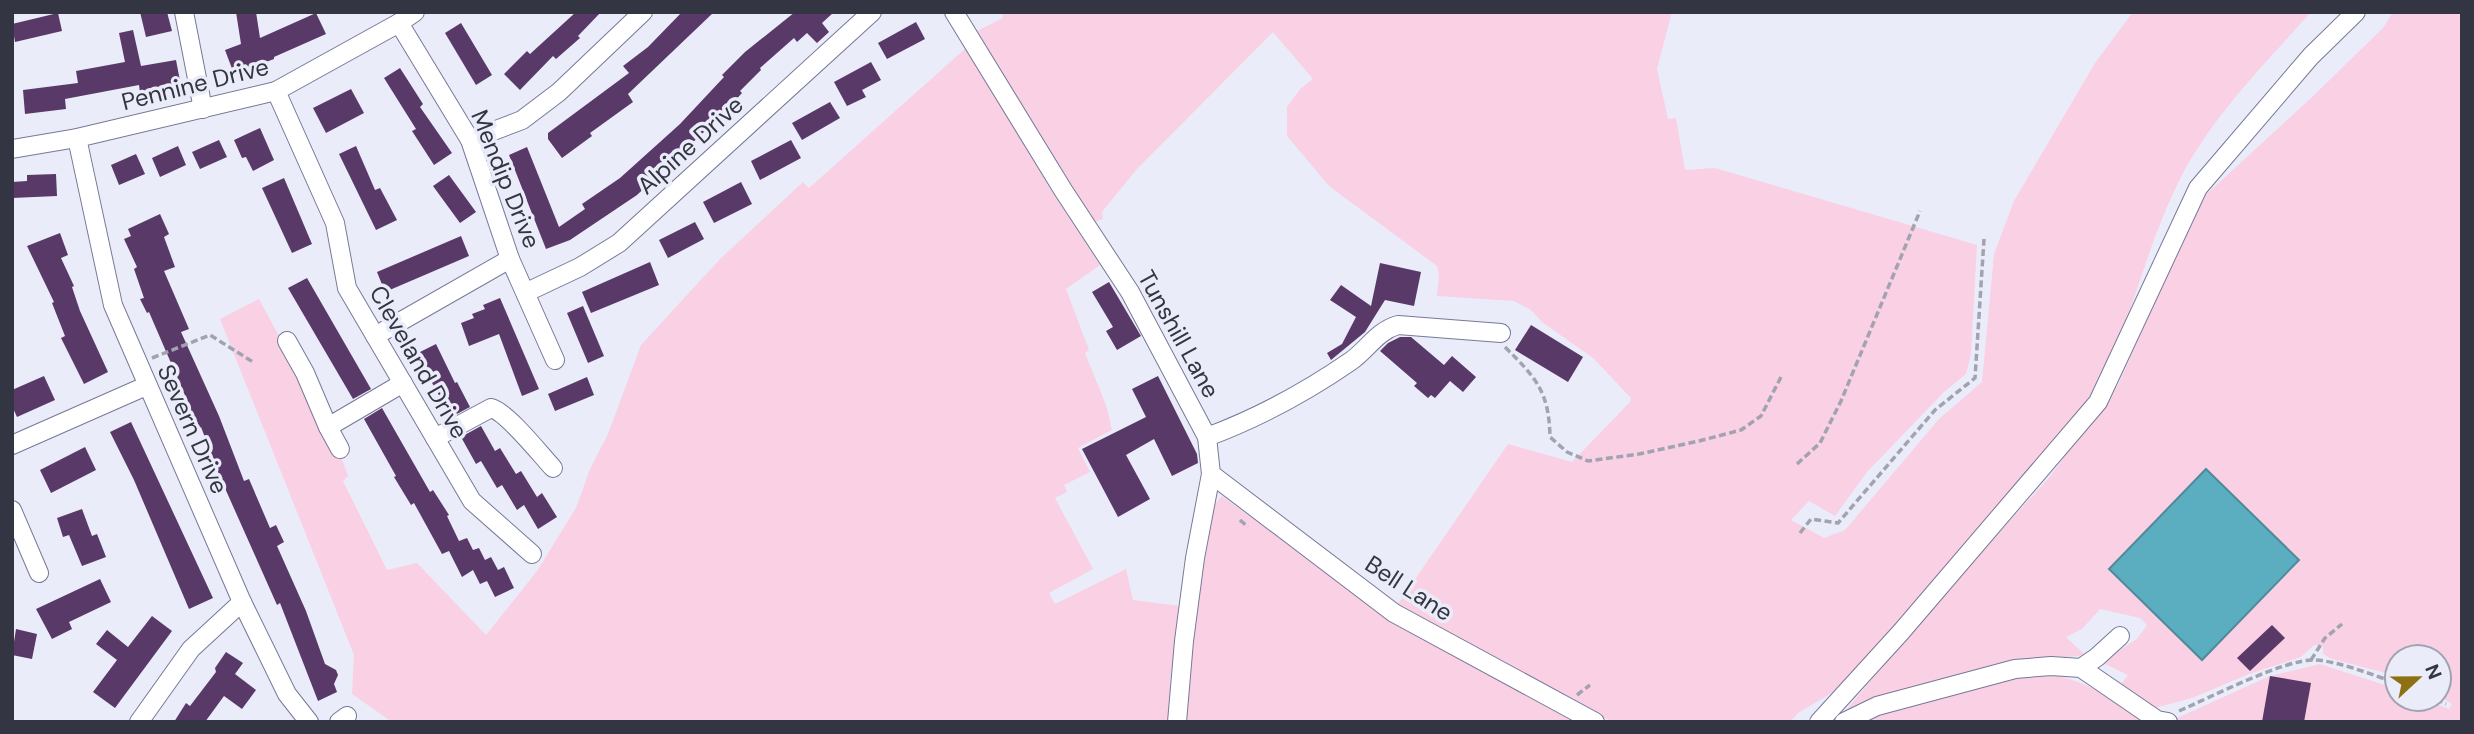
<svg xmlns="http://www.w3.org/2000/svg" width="2474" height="734" viewBox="0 0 2474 734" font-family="'DM Sans',sans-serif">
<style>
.green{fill:#f9d0e4}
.water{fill:#5baebf;stroke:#4f8a9a;stroke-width:2}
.building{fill:#593968}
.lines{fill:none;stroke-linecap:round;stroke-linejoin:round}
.minor-casing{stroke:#767997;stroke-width:20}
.path{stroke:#a2a3b0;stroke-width:3.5;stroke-dasharray:7 3.5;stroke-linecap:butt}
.minor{stroke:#fff;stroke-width:18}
.labels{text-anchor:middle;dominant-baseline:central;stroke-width:7;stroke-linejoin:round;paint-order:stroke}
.street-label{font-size:24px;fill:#343542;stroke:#ebecf9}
</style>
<rect width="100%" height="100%" fill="#ebecf9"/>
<g class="green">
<path d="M1001 12H1672L1657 69 1668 119 1676 118 1685 170 1715 168 1977 245 1971 354 1966 374 1944 392 1867 472 1835 516 1809 501 1791 520 1824 538 1845 530 1939 419 1982 382 1994 254 2014 201 2095 63 2133 12H2311C2262 67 2209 119 2177 185 2144 253 2129 328 2096 395L1840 688 1798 713 1790 722H1612L1398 604 1508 444 1572 462 1630 402 1631 398 1593 358 1542 322 1531 310 1514 301 1437 296 1439 276 1437 266 1329 186 1287 136V107L1300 89 1313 79 1273 32 1136 170 1102 212 1103 219 1092 223 977 31 1003 18Z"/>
<polygon points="2393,12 2462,12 2462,722 2188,722 2175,719 2270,676 2320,664 2397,689 2397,699 2424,699 2449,709 2452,704 2439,696 2439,657 2397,657 2397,676 2332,659 2323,654 2323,646 2314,645 2301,657 2249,674 2192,698 2155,708 2119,687 2128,675 2101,662 2137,639 2147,625 2140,618 2100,609 2082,629 2066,637 2085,655 2012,664 1841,716 1956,580 2048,479 2118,385 2199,201 2310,99 2383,28"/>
<polygon points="967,47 1036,162 1046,182 1100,265 1066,289 1089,350 1085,353 1106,405 1112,430 1078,448 1090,472 1064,485 1067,492 1055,498 1093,569 1049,593 1055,604 1126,569 1133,600 1181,606 1170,681 1170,722 392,722 352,694 354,655 220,319 259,299 299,373 310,405 343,462 348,476 343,481 387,570 417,563 486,635 537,571 576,508 590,469 608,434 641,345 720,259 803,182 809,188"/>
<polygon points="1222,496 1383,614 1453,656 1576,722 1184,722 1189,656 1205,542 1213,506"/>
<path d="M2041 673C2084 679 2110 696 2144 722H1864L1883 713 2006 678Z"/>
</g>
<polygon class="water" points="2206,469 2299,560 2202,660 2109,569"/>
<g class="building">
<polygon points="140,12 167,12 172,31 146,37"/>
<polygon points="236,12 256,12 260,38 316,13 326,34 274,57 274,59 234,74 225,50 241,44"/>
<polygon points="576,12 601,12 578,36 580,38 556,59 553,56 520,90 504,74 527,51 530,54"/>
<polygon points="682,12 714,12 628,94 633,102 590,133 592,136 562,158 548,139 548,133 629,73 623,66 648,47"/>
<polygon points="795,12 834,12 822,23 829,32 817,43 807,33 797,42 794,38 760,68 761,70 740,91 742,93 722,115 637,195 570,240 546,249 509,155 527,147 559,227 585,209 582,204 620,178 680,124 724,77 722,75 745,52"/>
<polygon points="58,13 62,31 15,42 12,24"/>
<polygon points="916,22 925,39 887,59 878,43"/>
<polygon points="461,23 492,75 476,85 445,33"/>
<polygon points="133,30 141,66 176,60 181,86 140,93 139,85 65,99 66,109 25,114 23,90 78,83 76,71 125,62 119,33"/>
<polygon points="871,62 881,80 862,90 866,97 847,106 834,82"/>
<polygon points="400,68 423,104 420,107 452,153 434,165 412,131 416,129 384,78"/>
<polygon points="351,89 364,113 326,133 313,108"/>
<polygon points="830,102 840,118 802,140 792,123"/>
<polygon points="260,128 274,160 253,171 246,157 242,158 234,140"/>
<polygon points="219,140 227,157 200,169 192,152"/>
<polygon points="791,140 801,158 760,180 751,161"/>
<polygon points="178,146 186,165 160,177 152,158"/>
<polygon points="356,146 375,190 380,188 397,220 376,230 339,154"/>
<polygon points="136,154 145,174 119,185 111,165"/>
<polygon points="56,174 57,196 12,198 12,182 27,181 27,175"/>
<polygon points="449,175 476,212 460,223 433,186"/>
<polygon points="284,178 312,244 292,253 262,188"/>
<polygon points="741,182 752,204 714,223 703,202"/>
<polygon points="160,214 169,234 164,237 175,267 164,271 189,329 181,332 219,416 244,481 249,479 270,528 276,525 284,542 277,546 306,611 325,664 336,670 338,675 334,684 337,692 318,701 280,603 277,605 220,477 201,427 197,429 187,409 190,407 149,312 147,313 140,299 144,298 134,269 137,267 124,239 131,236 128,229"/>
<polygon points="695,222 704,239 668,258 659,240"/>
<polygon points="60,233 68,255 61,258 74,286 72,287 80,311 108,372 84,384 61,338 65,336 52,303 54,302 27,246"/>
<polygon points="461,236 469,256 385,292 377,272"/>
<polygon points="650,262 659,285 591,313 582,292"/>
<polygon points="1380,263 1421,272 1414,306 1385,300 1365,332 1331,360 1327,353 1342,344 1356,317 1330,300 1341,285 1371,306"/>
<polygon points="307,278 371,389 353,399 288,288"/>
<polygon points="1109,282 1141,336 1117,350 1106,331 1113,327 1092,292"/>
<polygon points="500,298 539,389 522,396 499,334 469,346 461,323 474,318 472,314 485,309 483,305"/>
<polygon points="583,306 604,356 588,363 567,313"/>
<polygon points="1531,325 1583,357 1568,382 1515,350"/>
<polygon points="1400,337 1411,337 1444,365 1452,356 1476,377 1463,392 1450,381 1435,398 1431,395 1428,398 1414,386 1417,383 1380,351 1388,343"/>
<polygon points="436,344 455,383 457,382 470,407 451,417 416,354"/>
<polygon points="44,376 55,400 17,417 12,406 12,390"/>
<polygon points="1158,376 1197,454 1198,463 1172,476 1154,439 1126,455 1150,499 1118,517 1082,449 1146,417 1132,389"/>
<polygon points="587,377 594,395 555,411 548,394"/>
<polygon points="382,408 430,492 433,490 449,515 447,516 459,541 467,538 473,550 479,548 485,560 491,557 498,570 504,567 514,588 495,597 487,581 480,584 473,570 462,577 449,551 442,554 414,503 411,505 394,477 396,476 364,419"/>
<polygon points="131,422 213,598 189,609 134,480 110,432"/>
<polygon points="481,426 495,451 500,448 516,474 521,471 537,497 542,493 557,517 538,529 524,505 517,510 502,485 497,488 481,461 476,464 461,437"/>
<polygon points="85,447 96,470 51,493 40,470"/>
<polygon points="82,509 92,536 97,534 106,557 82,566 69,535 63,537 57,518"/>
<polygon points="100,579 111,602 69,622 72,629 52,639 36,609"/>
<polygon points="152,616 172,631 115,708 93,692 117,660 96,644 107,630 128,647"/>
<polygon points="2272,625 2285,638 2250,671 2237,658"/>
<polygon points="16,629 37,634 32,659 12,655"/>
<polygon points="226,652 243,663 235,674 256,690 242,709 224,696 205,722 174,722 186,703 190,706 216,672 215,668"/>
<polygon points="2270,676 2311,683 2304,722 2262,722"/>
</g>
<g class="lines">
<defs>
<g id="minor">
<polyline points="184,12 203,109"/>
<polyline points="954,12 1063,190 1130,292 1207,437 1211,474 1195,558 1184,641 1177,722"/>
<polyline points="399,23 470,140 510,259 555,360"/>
<polyline points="276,91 335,223 347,288 472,501 532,554"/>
<polyline points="77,138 113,305 242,602 287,694 309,722"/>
<polyline points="470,140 522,120 559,92 643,12"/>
<polyline points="12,149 77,138 276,91 399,23 415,12"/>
<polyline points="527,292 580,267 619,243 872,12"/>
<polyline points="375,336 510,259"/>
<polyline points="287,341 305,373 328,427 403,383"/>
<polyline points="328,427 340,449"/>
<path d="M1207 437C1258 418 1306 392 1351 361 1368 349 1377 331 1398 325L1501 333"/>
<path d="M435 438 491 408C507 412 540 454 553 468"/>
<polyline points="12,445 146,386"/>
<polyline points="1211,474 1394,613 1595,722"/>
<polyline points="12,510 39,573"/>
<polyline points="2081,668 2097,657 2120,636"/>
<polyline points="139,722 191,649 242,602"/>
<polyline points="339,722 347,716"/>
<polyline points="1819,722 1901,632 2098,402 2198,188 2311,56 2356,12"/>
<polyline points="1844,722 1877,706 2015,669 2051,666 2081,668 2157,720 2168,722"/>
</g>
</defs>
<use href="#minor" class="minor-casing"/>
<g class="path">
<path d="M1505 347C1536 378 1549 391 1550 437L1567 452 1588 461 1639 454 1699 441 1741 430 1761 416 1781 377"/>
<polyline points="152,358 210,335 253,362"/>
<polyline points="1797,464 1820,443 1841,401 1920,211"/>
<polyline points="1240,520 1248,527"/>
<polyline points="1800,533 1811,519 1838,523 1935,410 1975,378 1984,239"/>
<polyline points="2311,660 2325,638 2342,624"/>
<polyline points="1577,695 1590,685"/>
<polyline points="2436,699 2446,704"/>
<path d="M2179 711C2209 698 2285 659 2314 660 2339 661 2372 675 2397 683"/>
</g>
<use href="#minor" class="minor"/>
</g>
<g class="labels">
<g class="street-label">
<text transform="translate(195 84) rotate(-14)">Pennine Drive</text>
<text transform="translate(690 145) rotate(-42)">Alpine Drive</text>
<text transform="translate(506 179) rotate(68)">Mendip Drive</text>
<text transform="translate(1179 334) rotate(61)">Tunshill Lane</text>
<text transform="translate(419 362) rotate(60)">Cleveland Drive</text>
<text transform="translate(193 429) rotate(66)">Severn Drive</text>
<text transform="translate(1409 588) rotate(33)">Bell Lane</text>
</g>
</g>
<rect width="2474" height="734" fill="none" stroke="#343542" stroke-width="28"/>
<g transform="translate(2418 678) rotate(68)"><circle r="33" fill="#ebecf9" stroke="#a2a3b0" stroke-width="2"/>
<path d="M0-5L12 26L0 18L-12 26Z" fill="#8e7014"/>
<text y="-10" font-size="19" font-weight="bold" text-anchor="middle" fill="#343542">N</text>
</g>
</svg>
